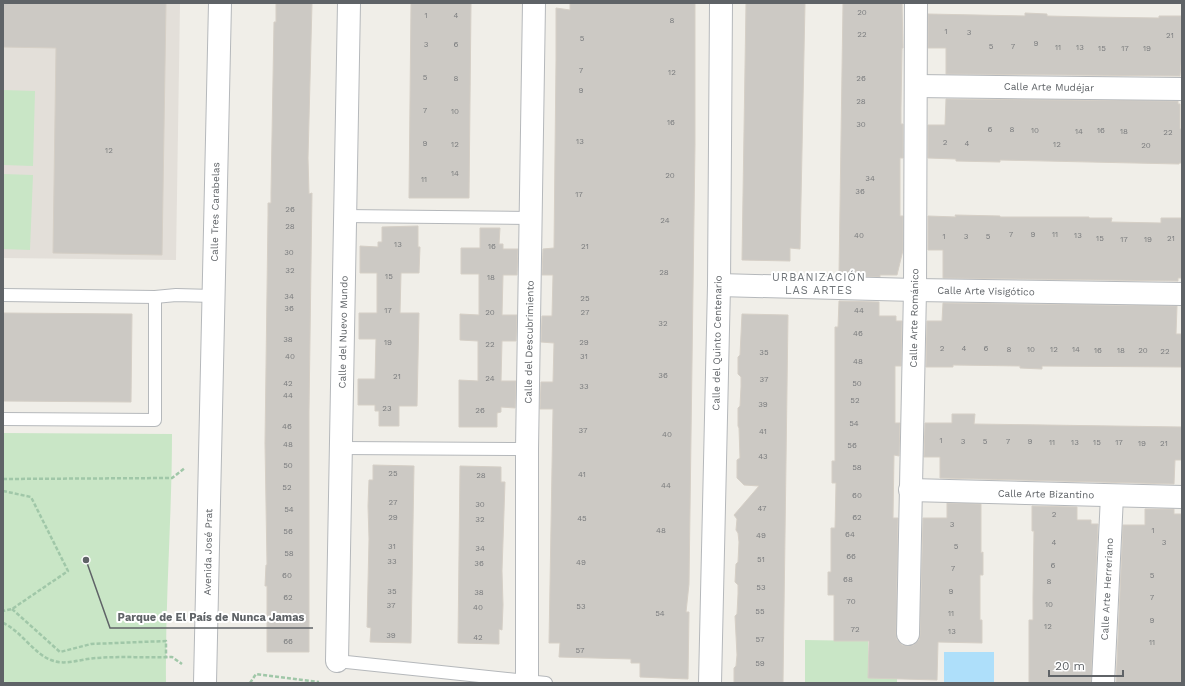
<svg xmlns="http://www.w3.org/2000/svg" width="1185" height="686" viewBox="0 0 1185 686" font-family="'Work Sans',sans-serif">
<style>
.education{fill:#e3dfd9}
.green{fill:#c9e6c6}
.water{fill:#aedffa}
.building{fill:#ccc9c4;stroke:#d5cfc6}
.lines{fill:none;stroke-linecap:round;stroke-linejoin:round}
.lane-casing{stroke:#b5b8bb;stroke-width:14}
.street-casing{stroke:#b5b8bb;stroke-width:24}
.path{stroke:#a0c7a8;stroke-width:2.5;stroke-dasharray:4 2;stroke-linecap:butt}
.lane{stroke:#fff;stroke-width:12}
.street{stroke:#fff;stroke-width:22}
.labels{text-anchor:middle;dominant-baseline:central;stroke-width:4;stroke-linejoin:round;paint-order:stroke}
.number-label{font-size:8px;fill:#7a7c7e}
.street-label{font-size:10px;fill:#5f6367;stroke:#fff}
.neighbourhood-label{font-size:11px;letter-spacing:1px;fill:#707579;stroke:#fff}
.leader{fill:none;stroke:#5f6367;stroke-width:1.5}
.callout-dot{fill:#5f6367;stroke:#fff;stroke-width:1.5}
.callout-label{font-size:11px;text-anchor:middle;font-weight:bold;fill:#5f6367;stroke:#fff;stroke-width:4;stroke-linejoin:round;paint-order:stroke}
</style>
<rect width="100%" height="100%" fill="#f0eee8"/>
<polygon class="education" points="3,3 180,3 176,260 3,258"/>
<g class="green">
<polygon points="3,90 35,91 33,166 3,165"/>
<polygon points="3,174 33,175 30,250 3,249"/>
<path d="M3 433 172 434C172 517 165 600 166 683H3Z"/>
<polygon points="805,640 868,641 868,678 897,678 897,683 805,683"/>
</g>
<rect class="water" x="944" y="652" width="50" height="31"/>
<g class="building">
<polygon points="3,3 166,3 162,255 53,253 56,48 3,47"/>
<polygon points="276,3 312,3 308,158 309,194 312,193 309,411 309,652 267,652 267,586 265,586 266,565 267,565 265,443 268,215 268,203 271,203 271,193 274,22 276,22"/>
<polygon points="411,3 471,3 469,198 409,198"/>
<polygon points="570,3 695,3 695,144 689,584 686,612 689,612 688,679 640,677 640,663 631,663 631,659 559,657 560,643 549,643 553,409 540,409 541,382 553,382 554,343 541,342 542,316 552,316 553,275 542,275 543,249 554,248 556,61 556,8 570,10"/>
<polygon points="746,3 805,3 800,249 790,248 790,261 742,260"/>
<polygon points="843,3 902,3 903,48 902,48 901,107 901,124 903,124 903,158 900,158 900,216 903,216 903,250 897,275 880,275 880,277 839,276 839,274"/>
<polygon points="1025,13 1047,14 1047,16 1091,17 1159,18 1159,16 1181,16 1182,52 1180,76 946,74 946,48 928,48 928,14 1025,16"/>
<polygon points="946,99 1178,101 1178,104 1180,104 1180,129 1182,129 1182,163 1179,163 1179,164 1000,160 1000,162 956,161 956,159 928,158 928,125 945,125"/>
<polygon points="955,215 1000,216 1000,217 1089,217 1089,218 1112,218 1111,222 1161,223 1161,218 1182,218 1182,278 1178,278 1178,281 943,278 943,250 928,250 928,216 956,217"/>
<polygon points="418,226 418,247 420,247 419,273 401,273 400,313 419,313 417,406 399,406 399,426 379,426 379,411 375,411 375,405 358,405 358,379 375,379 376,339 359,339 359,313 377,313 377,273 360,273 360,246 378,247 378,242 382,242 382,227"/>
<polygon points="480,228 500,228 499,244 503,244 503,249 518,249 517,275 503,275 502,315 517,315 516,341 502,341 501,381 516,381 515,408 501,407 501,412 497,413 497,427 459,427 459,380 478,381 478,341 460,340 460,314 479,315 479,274 461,274 461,248 480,248"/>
<polygon points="839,301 879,302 879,316 896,316 896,321 902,321 901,366 895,366 895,423 900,423 899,456 894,455 893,518 898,518 896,634 897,640 902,645 908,646 914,645 919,640 920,635 923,518 947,518 947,503 981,504 981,553 983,552 983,575 980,575 980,620 982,620 982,643 938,642 937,680 868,678 869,641 834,641 834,595 828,595 828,572 831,572 831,528 835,528 836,483 832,483 832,461 835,461 835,327 838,327"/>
<polygon points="943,303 1177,306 1176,334 1182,334 1182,367 1042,366 1042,369 1020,368 1020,366 953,365 953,367 926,367 927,321 942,321"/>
<polygon points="3,313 132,314 131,402 3,401"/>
<polygon points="742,314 788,315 783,683 734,683 734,668 736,666 737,655 735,616 737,614 738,594 738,585 735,582 736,564 738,562 739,542 738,533 736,530 737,519 734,515 759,486 744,485 737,478 737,460 740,458 739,428 738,426 738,408 740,406 741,387 741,377 738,374 738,357 740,355"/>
<polygon points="952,414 975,414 974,424 1182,427 1182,460 1175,460 1174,484 940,478 940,457 924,457 925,423 952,423"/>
<polygon points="373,465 414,466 411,643 370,642 371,628 367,627 369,539 368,506 369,480 373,480"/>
<polygon points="460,466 501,467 501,482 505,482 502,571 503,605 502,630 499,629 499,644 458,643"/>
<polygon points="1032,506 1077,507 1077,520 1091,520 1091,524 1098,524 1091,683 1029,683 1029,620 1033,620 1033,598 1034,531 1032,531"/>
<polygon points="1145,509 1174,509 1174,514 1182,514 1181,683 1116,683 1123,525 1145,525"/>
</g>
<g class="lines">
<defs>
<g id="lane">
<polyline points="344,216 531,218"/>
<polyline points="3,295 155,297 176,295 213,296"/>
<polyline points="3,419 155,420 155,297"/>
<polyline points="341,448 527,449"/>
<polyline points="337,661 546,683"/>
</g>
<g id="street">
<polyline points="916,86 1182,89"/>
<polyline points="719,285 915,290 1182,294"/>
<polyline points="910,490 1182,497"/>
<polyline points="908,634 915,290 916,3"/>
<polyline points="337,661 349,3"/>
<polyline points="527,681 527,449 534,3"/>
<polyline points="205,683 220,3"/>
<polyline points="710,683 719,285 721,3"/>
<polyline points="1103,683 1112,496"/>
</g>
</defs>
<use href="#lane" class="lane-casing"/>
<use href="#street" class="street-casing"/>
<g class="path">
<polyline points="3,479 172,478 185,468"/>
<polyline points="3,491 31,497 68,571 12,609 3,611"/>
<polyline points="12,609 60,652 91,644 166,641 166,658"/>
<path d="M3 623C20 630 34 654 51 660 65 666 80 659 96 658 121 656 147 658 172 657L182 664"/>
<polyline points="250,683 256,674 319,682"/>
</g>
<use href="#lane" class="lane"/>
<use href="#street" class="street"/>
</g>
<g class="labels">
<g class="number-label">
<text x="862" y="12">20</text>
<text x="426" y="15">1</text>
<text x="456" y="15">4</text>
<text x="672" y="20">8</text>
<text x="946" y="31">1</text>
<text x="969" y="32">3</text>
<text x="862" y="34">22</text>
<text x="1170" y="35">21</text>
<text x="582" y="38">5</text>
<text x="1036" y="43">9</text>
<text x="426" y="44">3</text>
<text x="456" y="44">6</text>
<text x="991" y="46">5</text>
<text x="1013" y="46">7</text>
<text x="1058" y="47">11</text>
<text x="1080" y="47">13</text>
<text x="1102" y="48">15</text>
<text x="1125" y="48">17</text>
<text x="1147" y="48">19</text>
<text x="581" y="70">7</text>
<text x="672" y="72">12</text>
<text x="425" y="77">5</text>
<text x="456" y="78">8</text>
<text x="861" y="78">26</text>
<text x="581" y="90">9</text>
<text x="861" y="101">28</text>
<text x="425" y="110">7</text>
<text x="455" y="111">10</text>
<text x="671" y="122">16</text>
<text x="861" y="124">30</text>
<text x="990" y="129">6</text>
<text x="1012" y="129">8</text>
<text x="1035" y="130">10</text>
<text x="1101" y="130">16</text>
<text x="1079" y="131">14</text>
<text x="1124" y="131">18</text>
<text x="1168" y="132">22</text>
<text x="580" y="141">13</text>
<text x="945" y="142">2</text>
<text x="425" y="143">9</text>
<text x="967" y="143">4</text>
<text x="455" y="144">12</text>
<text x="1057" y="144">12</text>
<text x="1146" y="145">20</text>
<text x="109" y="150">12</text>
<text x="455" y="173">14</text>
<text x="670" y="175">20</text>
<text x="870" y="178">34</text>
<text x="424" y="179">11</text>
<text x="860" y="191">36</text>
<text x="579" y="194">17</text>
<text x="290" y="209">26</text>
<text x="665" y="220">24</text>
<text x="290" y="226">28</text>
<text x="1011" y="234">7</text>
<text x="1033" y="234">9</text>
<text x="1055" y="234">11</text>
<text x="859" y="235">40</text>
<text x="1078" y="235">13</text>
<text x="944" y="236">1</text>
<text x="966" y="236">3</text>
<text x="988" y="236">5</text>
<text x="1100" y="238">15</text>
<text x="1171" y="238">21</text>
<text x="1124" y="239">17</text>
<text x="1148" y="239">19</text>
<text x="398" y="244">13</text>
<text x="492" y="246">16</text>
<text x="585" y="246">21</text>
<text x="289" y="252">30</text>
<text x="290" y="270">32</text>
<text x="664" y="272">28</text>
<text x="389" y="276">15</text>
<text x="491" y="277">18</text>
<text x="289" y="296">34</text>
<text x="585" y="298">25</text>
<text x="289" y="308">36</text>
<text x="388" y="310">17</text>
<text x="859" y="310">44</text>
<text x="490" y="312">20</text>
<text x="585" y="312">27</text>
<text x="663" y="323">32</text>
<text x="858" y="333">46</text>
<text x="288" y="339">38</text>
<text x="388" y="342">19</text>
<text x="584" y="342">29</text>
<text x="490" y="344">22</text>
<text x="942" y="348">2</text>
<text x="964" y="348">4</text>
<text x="986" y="348">6</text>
<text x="1009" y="349">8</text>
<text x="1031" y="349">10</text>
<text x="1054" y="349">12</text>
<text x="1076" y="349">14</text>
<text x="1098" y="350">16</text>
<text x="1121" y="350">18</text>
<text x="1143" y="350">20</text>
<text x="1165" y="351">22</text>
<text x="764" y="352">35</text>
<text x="290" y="356">40</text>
<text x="584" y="356">31</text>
<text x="858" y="361">48</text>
<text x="663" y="375">36</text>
<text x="397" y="376">21</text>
<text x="490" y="378">24</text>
<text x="764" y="379">37</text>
<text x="288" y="383">42</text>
<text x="857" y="383">50</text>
<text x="584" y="386">33</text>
<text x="288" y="395">44</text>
<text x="855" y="400">52</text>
<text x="763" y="404">39</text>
<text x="387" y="408">23</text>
<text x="480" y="410">26</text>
<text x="854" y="423">54</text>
<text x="287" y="426">46</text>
<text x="583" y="430">37</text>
<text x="763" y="431">41</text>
<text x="667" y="434">40</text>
<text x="941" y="440">1</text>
<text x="963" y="441">3</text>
<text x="985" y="441">5</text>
<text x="1008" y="441">7</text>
<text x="1030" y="441">9</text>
<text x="1052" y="442">11</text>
<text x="1075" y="442">13</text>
<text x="1097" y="442">15</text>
<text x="1119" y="442">17</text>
<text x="1142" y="443">19</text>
<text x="1164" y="443">21</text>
<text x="288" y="444">48</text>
<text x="852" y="445">56</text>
<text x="763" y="456">43</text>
<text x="288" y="465">50</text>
<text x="857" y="467">58</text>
<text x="393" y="473">25</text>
<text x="582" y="474">41</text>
<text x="481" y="475">28</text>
<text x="666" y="485">44</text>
<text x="287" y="487">52</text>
<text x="857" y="495">60</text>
<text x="393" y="502">27</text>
<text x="480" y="504">30</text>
<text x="762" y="508">47</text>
<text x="289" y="509">54</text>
<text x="1054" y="514">2</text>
<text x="393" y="517">29</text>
<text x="857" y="517">62</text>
<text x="582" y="518">45</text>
<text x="480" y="519">32</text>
<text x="952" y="524">3</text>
<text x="661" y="530">48</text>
<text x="1153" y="530">1</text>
<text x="288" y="531">56</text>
<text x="850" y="534">64</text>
<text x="761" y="535">49</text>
<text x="1054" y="542">4</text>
<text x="1164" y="542">3</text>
<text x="392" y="546">31</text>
<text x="956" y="546">5</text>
<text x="480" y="548">34</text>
<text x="289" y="553">58</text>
<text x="851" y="556">66</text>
<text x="761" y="559">51</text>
<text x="392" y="561">33</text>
<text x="581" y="562">49</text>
<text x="479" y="563">36</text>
<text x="1053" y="565">6</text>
<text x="953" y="568">7</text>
<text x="287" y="575">60</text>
<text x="1152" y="575">5</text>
<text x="848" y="579">68</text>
<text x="1049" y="581">8</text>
<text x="761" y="587">53</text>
<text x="392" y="591">35</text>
<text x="951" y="591">9</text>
<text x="479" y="592">38</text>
<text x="288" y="597">62</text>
<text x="1152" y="597">7</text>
<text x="851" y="601">70</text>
<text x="1049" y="604">10</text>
<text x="391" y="605">37</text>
<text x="581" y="606">53</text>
<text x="478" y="607">40</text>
<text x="760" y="611">55</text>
<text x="660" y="613">54</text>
<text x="951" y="613">11</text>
<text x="1152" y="620">9</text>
<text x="1048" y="626">12</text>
<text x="855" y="629">72</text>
<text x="952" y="631">13</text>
<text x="391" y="635">39</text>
<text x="478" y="637">42</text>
<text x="760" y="639">57</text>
<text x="288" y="641">66</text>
<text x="1152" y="642">11</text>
<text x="580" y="650">57</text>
<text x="760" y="663">59</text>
</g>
<g class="street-label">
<text transform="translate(1049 87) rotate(1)">Calle Arte Mudéjar</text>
<text transform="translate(215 212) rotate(-89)">Calle Tres Carabelas</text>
<text transform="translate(986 291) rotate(1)">Calle Arte Visigótico</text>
<text transform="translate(914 318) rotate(-89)">Calle Arte Románico</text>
<text transform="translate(343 332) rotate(-89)">Calle del Nuevo Mundo</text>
<text transform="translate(529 342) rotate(-89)">Calle del Descubrimiento</text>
<text transform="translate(717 343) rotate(-89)">Calle del Quinto Centenario</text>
<text transform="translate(1046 494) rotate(1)">Calle Arte Bizantino</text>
<text transform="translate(208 552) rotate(-89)">Avenida José Prat</text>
<text transform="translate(1107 589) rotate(-87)">Calle Arte Herreriano</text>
</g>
<g class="neighbourhood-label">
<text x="819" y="277">URBANIZACIÓN<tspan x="819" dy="13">LAS ARTES</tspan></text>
</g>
</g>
<path class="leader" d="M86 560L110 628H313"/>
<circle class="callout-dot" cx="86" cy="560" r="4"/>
<g class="callout-label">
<text x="211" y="621">Parque de El País de Nunca Jamas</text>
</g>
<rect width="1185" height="686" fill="none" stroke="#5f6367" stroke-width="8"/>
<path d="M1049 670v6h74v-6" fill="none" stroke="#5f6367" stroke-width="2"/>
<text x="1055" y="670" font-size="12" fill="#5f6367" stroke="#ffffff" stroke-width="3" paint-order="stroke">20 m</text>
</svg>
